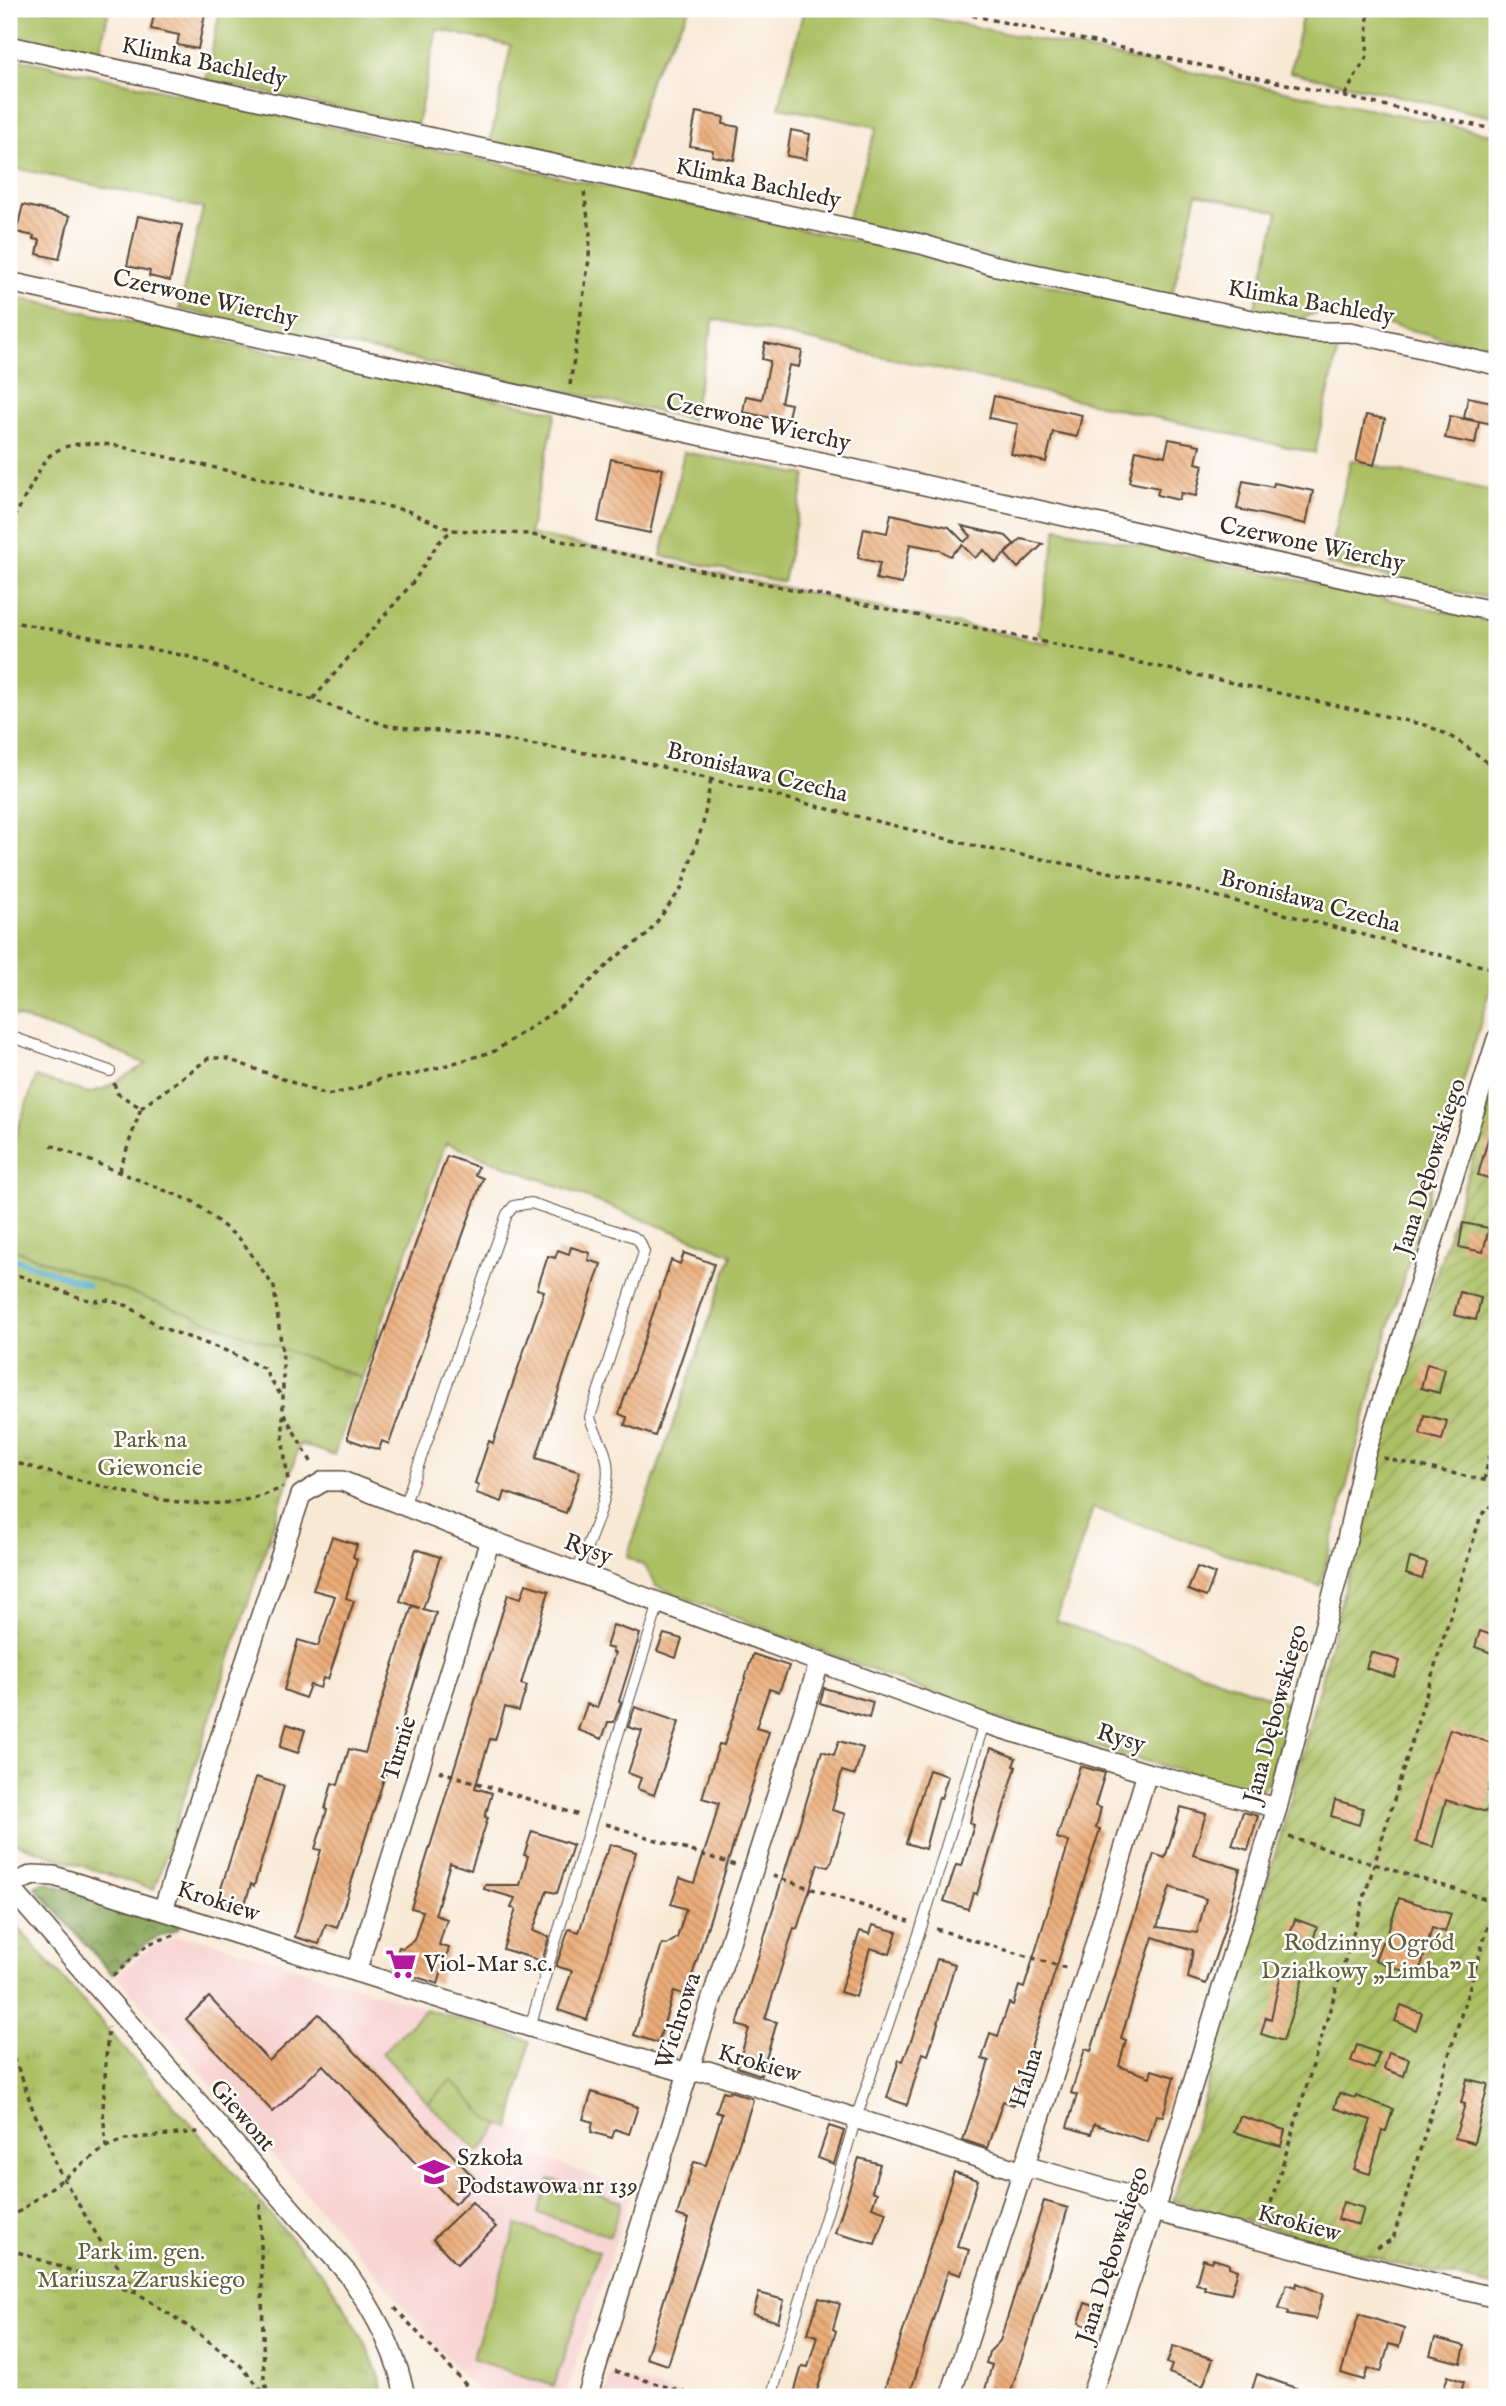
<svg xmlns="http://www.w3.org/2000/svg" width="1506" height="2406" viewBox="0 0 1506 2406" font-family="'IM FELL English',serif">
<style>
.built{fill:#f7d0ce}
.grass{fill:#acbf63;stroke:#747440;stroke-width:2}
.forest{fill:url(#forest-crowns);stroke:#62683c;stroke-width:2}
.park{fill:url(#park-tufts);stroke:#747440;stroke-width:2}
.garden{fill:url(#garden-furrows);stroke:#747440;stroke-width:2}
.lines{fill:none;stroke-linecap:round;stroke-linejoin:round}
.stream{stroke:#4fb0ce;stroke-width:6}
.building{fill:url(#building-back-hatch);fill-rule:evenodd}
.service-casing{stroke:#574739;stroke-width:12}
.minor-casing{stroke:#574739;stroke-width:22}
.path{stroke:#574739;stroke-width:3.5;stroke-dasharray:5 5;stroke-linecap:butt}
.service{stroke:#fff;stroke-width:10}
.minor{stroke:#fff;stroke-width:19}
.labels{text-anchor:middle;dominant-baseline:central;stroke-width:5;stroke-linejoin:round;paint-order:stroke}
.street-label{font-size:24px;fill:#3b2a1e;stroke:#fff}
.park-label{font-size:24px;fill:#635e36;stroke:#fff}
.poi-label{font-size:24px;fill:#3b2a1e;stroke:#fff;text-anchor:start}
</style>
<defs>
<pattern id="forest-crowns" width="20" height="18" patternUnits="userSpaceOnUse" patternTransform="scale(1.75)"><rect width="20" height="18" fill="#89a659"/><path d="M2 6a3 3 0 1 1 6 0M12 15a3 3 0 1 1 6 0" fill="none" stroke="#718749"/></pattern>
<pattern id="park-tufts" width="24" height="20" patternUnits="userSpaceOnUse" patternTransform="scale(1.75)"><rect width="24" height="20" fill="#acbf63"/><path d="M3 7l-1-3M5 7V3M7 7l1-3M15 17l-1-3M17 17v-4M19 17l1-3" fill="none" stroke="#8d9b51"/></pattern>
<pattern id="garden-furrows" width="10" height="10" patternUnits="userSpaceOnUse" patternTransform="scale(1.75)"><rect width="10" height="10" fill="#acbf63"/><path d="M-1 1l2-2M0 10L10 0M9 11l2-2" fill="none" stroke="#8d9b51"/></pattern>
<pattern id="building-back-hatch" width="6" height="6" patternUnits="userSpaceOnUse" patternTransform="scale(1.75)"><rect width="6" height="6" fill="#ebad7a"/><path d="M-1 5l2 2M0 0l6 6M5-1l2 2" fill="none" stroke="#c08d63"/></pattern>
</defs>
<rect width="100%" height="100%" fill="#fff"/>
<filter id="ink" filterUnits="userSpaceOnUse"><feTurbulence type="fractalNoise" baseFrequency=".0143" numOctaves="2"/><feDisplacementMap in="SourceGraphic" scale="14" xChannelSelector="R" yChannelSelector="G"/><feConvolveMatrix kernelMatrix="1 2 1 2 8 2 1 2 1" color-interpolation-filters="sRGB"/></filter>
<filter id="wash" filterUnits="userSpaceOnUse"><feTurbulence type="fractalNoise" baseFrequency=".00686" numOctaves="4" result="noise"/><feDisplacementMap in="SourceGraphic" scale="28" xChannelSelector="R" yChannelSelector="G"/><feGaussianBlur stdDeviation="1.57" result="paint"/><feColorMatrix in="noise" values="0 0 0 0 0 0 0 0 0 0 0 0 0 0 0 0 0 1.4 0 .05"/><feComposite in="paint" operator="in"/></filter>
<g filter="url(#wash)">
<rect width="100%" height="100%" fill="#f8e9d5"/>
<g class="built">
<polygon points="178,1937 204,1939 500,2031 501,2125 537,2135 532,2153 632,2191 565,2397 483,2397 429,2338 407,2310 117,1976 151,1947"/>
<polygon points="611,2374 688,2397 604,2397"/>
</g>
<g class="grass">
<polygon points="9,9 109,9 99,57 9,37"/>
<polygon points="220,9 690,9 651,77 625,174 490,142 511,46 437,29 417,125 206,80"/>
<polygon points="804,9 888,9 1497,135 1497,350 1345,315 1321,312 1297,319 1294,329 1252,319 1278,212 1197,194 1170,303 847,221 877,127 779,107"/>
<polygon points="1304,9 1497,9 1497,118 1290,72"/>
<polygon points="9,57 980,268 1151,310 1229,322 1286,334 1320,346 1338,349 1315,453 714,319 691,419 179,309 203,208 9,167"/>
<polygon points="9,296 556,412 529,534 1051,644 1038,634 1057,528 1497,623 1497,969 1387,1333 1320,1586 1093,1508 1056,1621 1292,1705 1269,1780 1262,1789 1246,1790 993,1717 655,1586 646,1567 627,1557 732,1254 446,1143 362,1378 9,1248 9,1154 36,1077 88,1093 103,1089 146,1064 102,1045 9,1014"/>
<polygon points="684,452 806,475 783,582 661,556"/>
<polygon points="1351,460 1497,492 1497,600 1327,564"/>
<polygon points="451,2080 491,2121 501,2125 479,2152 428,2103"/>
<polygon points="550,2179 621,2202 610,2236 538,2213"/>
<polygon points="517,2225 599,2252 554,2386 472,2359"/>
</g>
<polygon class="forest" points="44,1882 179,1925 178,1929 149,1941 112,1974 35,1887"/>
<g class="park">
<polygon points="9,1248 362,1378 334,1455 300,1444 154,1890 9,1841"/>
<path d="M9 1917 324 2276C353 2316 372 2350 385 2397H9Z"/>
<polygon points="426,2009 530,2041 510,2128 491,2121 451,2080 428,2103 382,2053"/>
</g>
<polygon class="garden" points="1497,1081 1497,2287 1405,2266 1173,2201 1288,1810 1375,1468"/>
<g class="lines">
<polyline class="stream" points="9,1257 88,1285"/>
</g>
<g id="blocks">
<g class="building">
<polygon points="155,9 206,9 198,49 177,45 179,35 151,29"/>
<polygon points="696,112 724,117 723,124 739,127 734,160 712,156 713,150 690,146"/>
<polygon points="791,130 810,134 806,159 787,156"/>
<polygon points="23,205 70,216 59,259 37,254 40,240 33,239 34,236 16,232"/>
<polygon points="138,216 182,225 170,281 149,276 150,271 127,266"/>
<polygon points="765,343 802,351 799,367 789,365 781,402 791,404 787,421 743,412 746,396 762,399 770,361 762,359"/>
<polygon points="994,396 1082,415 1077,437 1053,432 1046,462 1011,454 1018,424 989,418"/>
<polygon points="1468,397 1497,403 1497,425 1464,418"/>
<polygon points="1366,415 1385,419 1374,465 1356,461"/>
<polygon points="1450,416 1479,422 1475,444 1445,438"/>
<polygon points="1169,439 1200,445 1196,463 1203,465 1196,496 1181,493 1179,500 1157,495 1159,488 1129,482 1136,450 1165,456"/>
<polygon points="611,459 663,469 650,533 598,522"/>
<polygon points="1243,481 1273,487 1274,483 1313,491 1306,524 1237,509"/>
<polygon points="891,514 949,527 964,542 971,536 962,526 1006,536 1014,544 996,563 984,550 975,558 962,545 950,556 940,550 910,544 902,584 876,579 880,563 858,558 864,528 887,533"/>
<polygon points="1021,539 1043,544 1018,568 1005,554"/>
<polygon points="1492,1125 1497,1126 1497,1181 1478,1175"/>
<polygon points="447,1156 478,1167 475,1175 483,1178 389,1444 382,1441 379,1450 348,1439 348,1433"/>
<polygon points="1463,1223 1489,1228 1483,1252 1459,1247"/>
<polygon points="571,1247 590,1253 588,1260 601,1264 536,1458 580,1472 566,1513 505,1492 502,1502 476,1493 479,1485 475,1483 489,1441 493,1443 544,1291 537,1289 548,1256 555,1258 558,1250 569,1254"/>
<polygon points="684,1253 714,1264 655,1436 625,1425 627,1417 619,1414 671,1260 680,1264"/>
<polygon points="1460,1292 1481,1298 1476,1320 1454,1315"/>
<polygon points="1427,1364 1445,1369 1439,1393 1421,1388"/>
<polygon points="1424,1415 1447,1421 1442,1440 1420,1434"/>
<polygon points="332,1537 357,1545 353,1557 357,1559 346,1598 354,1601 328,1679 323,1678 320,1688 310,1685 305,1698 284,1690 298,1640 318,1646 335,1596 313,1590"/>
<polygon points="416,1549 440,1557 423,1609 436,1613 337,1928 326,1924 319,1944 295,1937 321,1850 315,1849 327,1810 325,1809 332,1783 338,1785 349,1749 365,1753 412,1606 420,1608 400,1601"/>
<polygon points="1410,1558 1427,1563 1422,1579 1406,1574"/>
<polygon points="1197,1567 1215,1574 1206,1597 1188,1590"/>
<polygon points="526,1584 549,1591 521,1684 527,1686 519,1711 505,1707 495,1740 490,1739 475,1788 492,1793 485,1817 488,1818 471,1870 450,1863 435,1915 447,1919 439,1945 449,1948 438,1984 392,1969 399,1947 403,1948 414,1940 423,1911 411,1908 508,1594 521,1598"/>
<polygon points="613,1625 640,1634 619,1701 621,1702 614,1722 608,1722 602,1739 578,1730 587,1704 597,1708 606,1682 615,1653 612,1652 613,1649 606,1647"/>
<polygon points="1480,1631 1497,1637 1497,1655 1475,1647"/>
<polygon points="664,1634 682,1639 676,1658 657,1651"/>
<polygon points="1371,1652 1400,1661 1394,1677 1366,1668"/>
<polygon points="753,1654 789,1666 779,1692 769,1689 756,1728 769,1732 686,1995 674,1991 658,2043 634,2035 662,1944 666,1945 677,1938 686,1909 671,1904 680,1878 694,1883 712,1829 719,1803 702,1798 719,1744 724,1745"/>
<polygon points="824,1688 873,1702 869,1718 820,1703"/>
<polygon points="635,1707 679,1722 654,1795 637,1789 641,1778 628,1773 642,1731 628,1727"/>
<polygon points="287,1724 305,1730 298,1753 280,1747"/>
<polygon points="1450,1729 1497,1745 1497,1760 1488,1791 1492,1793 1486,1812 1446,1800 1433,1847 1416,1842 1434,1772 1435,1772"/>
<polygon points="839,1741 863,1748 855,1775 842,1771 832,1810 845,1814 832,1861 828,1867 818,1864 797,1929 794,1928 765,2019 777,2022 761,2075 737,2067 749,2029 737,2025 822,1751 834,1755"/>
<polygon points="991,1748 1016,1758 1013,1766 1016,1767 977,1894 973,1893 968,1909 944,1901 956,1865 962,1866 974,1825 970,1823 973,1807"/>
<polygon points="1080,1766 1105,1773 1095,1806 1101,1808 1096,1828 1100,1829 1013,2105 1003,2101 987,2148 963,2140 989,2061 982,2059 990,2033 998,2036 1009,2003 1013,2005 1019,1986 1024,1988 1069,1842 1057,1838"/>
<polygon points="929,1770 948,1776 941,1798 939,1797 925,1849 906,1843"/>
<polygon points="256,1777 284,1786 254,1886 251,1884 243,1910 219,1902 219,1895"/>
<polygon points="1335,1800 1363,1808 1359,1825 1331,1816"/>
<path d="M1181 1807 1206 1814 1193 1855 1240 1869 1224 1931 1206 1984 1188 1978 1193 1950 1153 1937 1131 2006 1121 2038 1126 2040 1119 2066 1150 2077 1152 2070 1174 2077 1163 2116 1156 2115 1148 2142 1094 2124 1091 2134 1067 2127 1077 2095 1071 2093 1085 2049 1091 2051 1154 1854 1165 1858ZM1170 1887 1206 1899 1197 1933 1157 1927Z"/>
<polygon points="1243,1812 1258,1816 1248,1850 1232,1845"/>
<polygon points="532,1831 573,1845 557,1893 547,1891 533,1931 549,1937 542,1961 503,1949 516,1909 511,1908 515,1898 484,1889 485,1885 520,1885 528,1856 524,1855"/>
<polygon points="610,1844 636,1852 587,2020 558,2010 572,1971 556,1966 569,1929 579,1932 605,1854 607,1854"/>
<polygon points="1399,1898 1451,1914 1445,1932 1432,1928 1418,1977 1375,1960 1382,1942 1384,1943"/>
<polygon points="1295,1919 1317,1927 1312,1944 1289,1937"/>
<polygon points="873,1925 897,1932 890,1954 870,1948 856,1997 840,1992 860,1931 870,1934"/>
<polygon points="937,1959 955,1964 934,2037 928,2055 923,2053 907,2105 887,2098 899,2060 903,2061 912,2038"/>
<polygon points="1281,1973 1303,1978 1283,2041 1261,2034 1266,2017 1271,2019"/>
<polygon points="209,1997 269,2061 319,2014 478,2182 454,2204 323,2065 273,2112 186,2019"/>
<polygon points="1401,2005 1422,2013 1416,2030 1395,2021"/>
<polygon points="1357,2045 1379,2053 1374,2069 1351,2061"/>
<polygon points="1389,2052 1409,2059 1404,2076 1384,2069"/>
<polygon points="1467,2079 1488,2084 1474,2143 1455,2138 1465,2104 1461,2103"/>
<polygon points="723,2091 729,2093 730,2091 751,2098 753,2100 668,2365 646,2358 689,2219 677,2215 694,2162 706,2165 722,2114 716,2112"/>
<polygon points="592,2092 638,2107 629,2134 615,2129 612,2138 591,2132 593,2122 583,2119"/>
<polygon points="1339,2093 1355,2098 1356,2096 1393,2109 1386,2131 1382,2130 1370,2174 1354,2169 1371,2120 1334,2108"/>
<polygon points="1240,2116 1285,2130 1281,2146 1234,2132"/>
<polygon points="829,2126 844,2131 834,2164 818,2158"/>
<polygon points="859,2158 880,2164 872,2191 877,2193 872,2207 886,2212 875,2244 835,2233"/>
<polygon points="954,2172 978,2180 957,2246 969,2250 961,2275 948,2271 909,2397 882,2397"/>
<polygon points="1044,2201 1068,2208 1032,2327 1009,2397 983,2397 992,2365 986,2363 989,2352 1000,2341"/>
<polygon points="472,2202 496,2227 457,2264 433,2239"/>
<polygon points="1343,2202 1364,2208 1359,2225 1338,2219"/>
<polygon points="1203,2259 1212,2262 1213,2259 1229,2264 1229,2267 1238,2270 1231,2294 1204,2289 1205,2286 1196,2284"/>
<polygon points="1297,2283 1323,2294 1316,2319 1288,2314 1289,2311 1279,2308 1287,2284 1296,2287"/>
<polygon points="759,2293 784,2300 778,2322 753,2314"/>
<polygon points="819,2298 840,2304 833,2329 836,2331 815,2397 793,2397 802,2366 808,2367 817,2336 808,2333"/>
<polygon points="1085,2303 1102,2309 1095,2329 1079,2323"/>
<polygon points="1359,2314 1404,2329 1399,2347 1389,2344 1381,2372 1368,2368 1364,2380 1341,2373"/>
<polygon points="1435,2338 1465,2346 1461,2363 1430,2355"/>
<polygon points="1173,2346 1213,2359 1203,2386 1169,2373 1172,2365 1167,2363"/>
<polygon points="1257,2374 1312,2394 1312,2397 1263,2397 1251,2393"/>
<polygon points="1448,2376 1464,2382 1459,2397 1441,2397"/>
</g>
</g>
</g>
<g filter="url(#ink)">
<use href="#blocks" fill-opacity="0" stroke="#574739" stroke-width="2"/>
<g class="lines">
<defs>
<g id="service">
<polyline points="9,1036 110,1071"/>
<path d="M404 1506 507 1214 514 1206 531 1203 634 1237 640 1242 644 1252 590 1417C593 1431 603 1443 606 1457 615 1490 588 1541 577 1572"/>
<polyline points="530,2027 592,1819 659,1603"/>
<polyline points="771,2397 856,2118 922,1925 984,1723"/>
</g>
<g id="minor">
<polyline points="9,46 921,244 992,265 1294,329 1316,332 1350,332 1497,365"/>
<polyline points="9,282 1497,612"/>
<polyline points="9,1885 33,1875 54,1876 530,2027 688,2073 708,2071 1023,2172 1032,2168 1137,2198 1154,2211 1359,2265 1497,2298"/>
<path d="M9 1886 348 2274C374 2311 397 2352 405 2397"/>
<polyline points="163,1910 301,1495 324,1481 342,1481 490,1540 984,1723 1147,1773 1277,1808"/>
<polyline points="356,1972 490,1540"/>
<polyline points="587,2397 688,2073 820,1661"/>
<polyline points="950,2397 1086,1975 1147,1773"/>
<polyline points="1091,2397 1154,2211 1277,1808 1346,1544 1365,1455 1497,1039"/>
</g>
</defs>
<use href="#service" class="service-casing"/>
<use href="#minor" class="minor-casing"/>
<g class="path">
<polyline points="943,9 1497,130"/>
<polyline points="1345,95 1367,56 1368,9"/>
<polyline points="570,385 589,259 590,231 584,192"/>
<path d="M9 527 45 460C64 440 88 443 113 445L408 511 452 530"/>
<polyline points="9,621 186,656 388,726 469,734 646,763 975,846 1170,884 1497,970"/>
<path d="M313 699 414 581 438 543 452 530 528 534 1054 644 1421 724C1451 733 1474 751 1497 771"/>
<polyline points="114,1083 117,1093 141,1108 119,1172"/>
<polyline points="141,1108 209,1058 225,1058 327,1095 351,1090 383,1078 413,1075 495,1051 571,1000 616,957 647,935 681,889 703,824 711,779"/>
<polyline points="51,1145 194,1202 242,1241 274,1287 283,1359 283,1443 288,1481"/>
<polyline points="9,1272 81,1298 93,1301 108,1300 128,1306 160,1327 227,1351 263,1368 282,1397"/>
<polyline points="284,1414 313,1465"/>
<polyline points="1383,1458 1497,1483"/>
<path d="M9 1462C24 1464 40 1470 56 1474 128 1492 211 1523 283 1487"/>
<polyline points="1484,1480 1497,1425"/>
<polyline points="439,1771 579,1815"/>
<polyline points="606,1824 735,1865"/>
<polyline points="1289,1837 1495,1902"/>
<polyline points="773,1876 909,1921"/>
<polyline points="936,1929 1066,1968"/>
<polyline points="113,1976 148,1944 175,1935"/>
<polyline points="9,2049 21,2075 34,2113 45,2132 56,2166 105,2249 138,2292"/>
<polyline points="106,2147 103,2110 108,2027"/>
<polyline points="260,2204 264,2379 269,2397"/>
<polyline points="9,2219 106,2147 125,2139 199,2132"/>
<polyline points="1315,2230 1273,2218 1269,2209 1481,1515 1493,1505 1497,1506"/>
<polyline points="1377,2248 1393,2239 1497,1897"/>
<polyline points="9,2249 139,2294 198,2333 240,2365 268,2397"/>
<polyline points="395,2308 477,2397"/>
<polyline points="615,2371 700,2397"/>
</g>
<use href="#service" class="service"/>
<use href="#minor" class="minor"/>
</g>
</g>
<defs>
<symbol id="supermarket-bare" viewBox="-9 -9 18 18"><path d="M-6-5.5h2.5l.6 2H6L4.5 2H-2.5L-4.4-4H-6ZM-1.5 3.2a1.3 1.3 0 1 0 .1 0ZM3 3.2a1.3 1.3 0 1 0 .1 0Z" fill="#b5179e" stroke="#fff" stroke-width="2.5" paint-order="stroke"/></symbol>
<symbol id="school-bare" viewBox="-9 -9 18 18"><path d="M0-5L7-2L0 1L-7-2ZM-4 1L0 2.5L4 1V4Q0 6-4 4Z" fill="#b5179e" stroke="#fff" stroke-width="2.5" paint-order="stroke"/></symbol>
</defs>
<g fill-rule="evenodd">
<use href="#supermarket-bare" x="379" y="1942" width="44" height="44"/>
<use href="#school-bare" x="412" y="2150" width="44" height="44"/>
</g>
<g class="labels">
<g class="street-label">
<text transform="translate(204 63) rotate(12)">Klimka Bachledy</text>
<text transform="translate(758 184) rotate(12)">Klimka Bachledy</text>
<text transform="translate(205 299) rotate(13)">Czerwone Wierchy</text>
<text transform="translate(1311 303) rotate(10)">Klimka Bachledy</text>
<text transform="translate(758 423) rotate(13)">Czerwone Wierchy</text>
<text transform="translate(1312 545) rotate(12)">Czerwone Wierchy</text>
<text transform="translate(757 773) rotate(14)">Bronisława Czecha</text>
<text transform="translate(1310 902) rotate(15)">Bronisława Czecha</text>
<text transform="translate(1431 1167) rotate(-72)">Jana Dębowskiego</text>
<text transform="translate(588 1550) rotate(20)">Rysy</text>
<text transform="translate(1276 1714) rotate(-75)">Jana Dębowskiego</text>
<text transform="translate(1121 1739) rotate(17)">Rysy</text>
<text transform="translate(400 1749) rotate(-73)">Turnie</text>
<text transform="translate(218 1902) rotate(18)">Krokiew</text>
<text transform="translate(679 2021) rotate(-72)">Wichrowa</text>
<text transform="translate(759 2064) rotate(16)">Krokiew</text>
<text transform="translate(1027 2078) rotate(-72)">Halna</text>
<text transform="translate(242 2116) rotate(49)">Giewont</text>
<text transform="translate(1299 2224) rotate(15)">Krokiew</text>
<text transform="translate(1113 2255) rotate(-72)">Jana Dębowskiego</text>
</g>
<g class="park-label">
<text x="150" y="1440">Park na<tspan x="150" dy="28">Giewoncie</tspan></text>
<text x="1369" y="1943">Rodzinny Ogród<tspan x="1369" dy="28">Działkowy „Limba” I</tspan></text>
<text x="141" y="2252">Park im. gen.<tspan x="141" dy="28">Mariusza Zaruskiego</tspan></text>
</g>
<g class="poi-label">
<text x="424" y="1964">Viol-Mar s.c.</text>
<text x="457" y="2158">Szkoła<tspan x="457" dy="28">Podstawowa nr 139</tspan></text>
</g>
</g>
<rect width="1506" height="2406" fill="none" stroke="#fff" stroke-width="35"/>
</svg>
